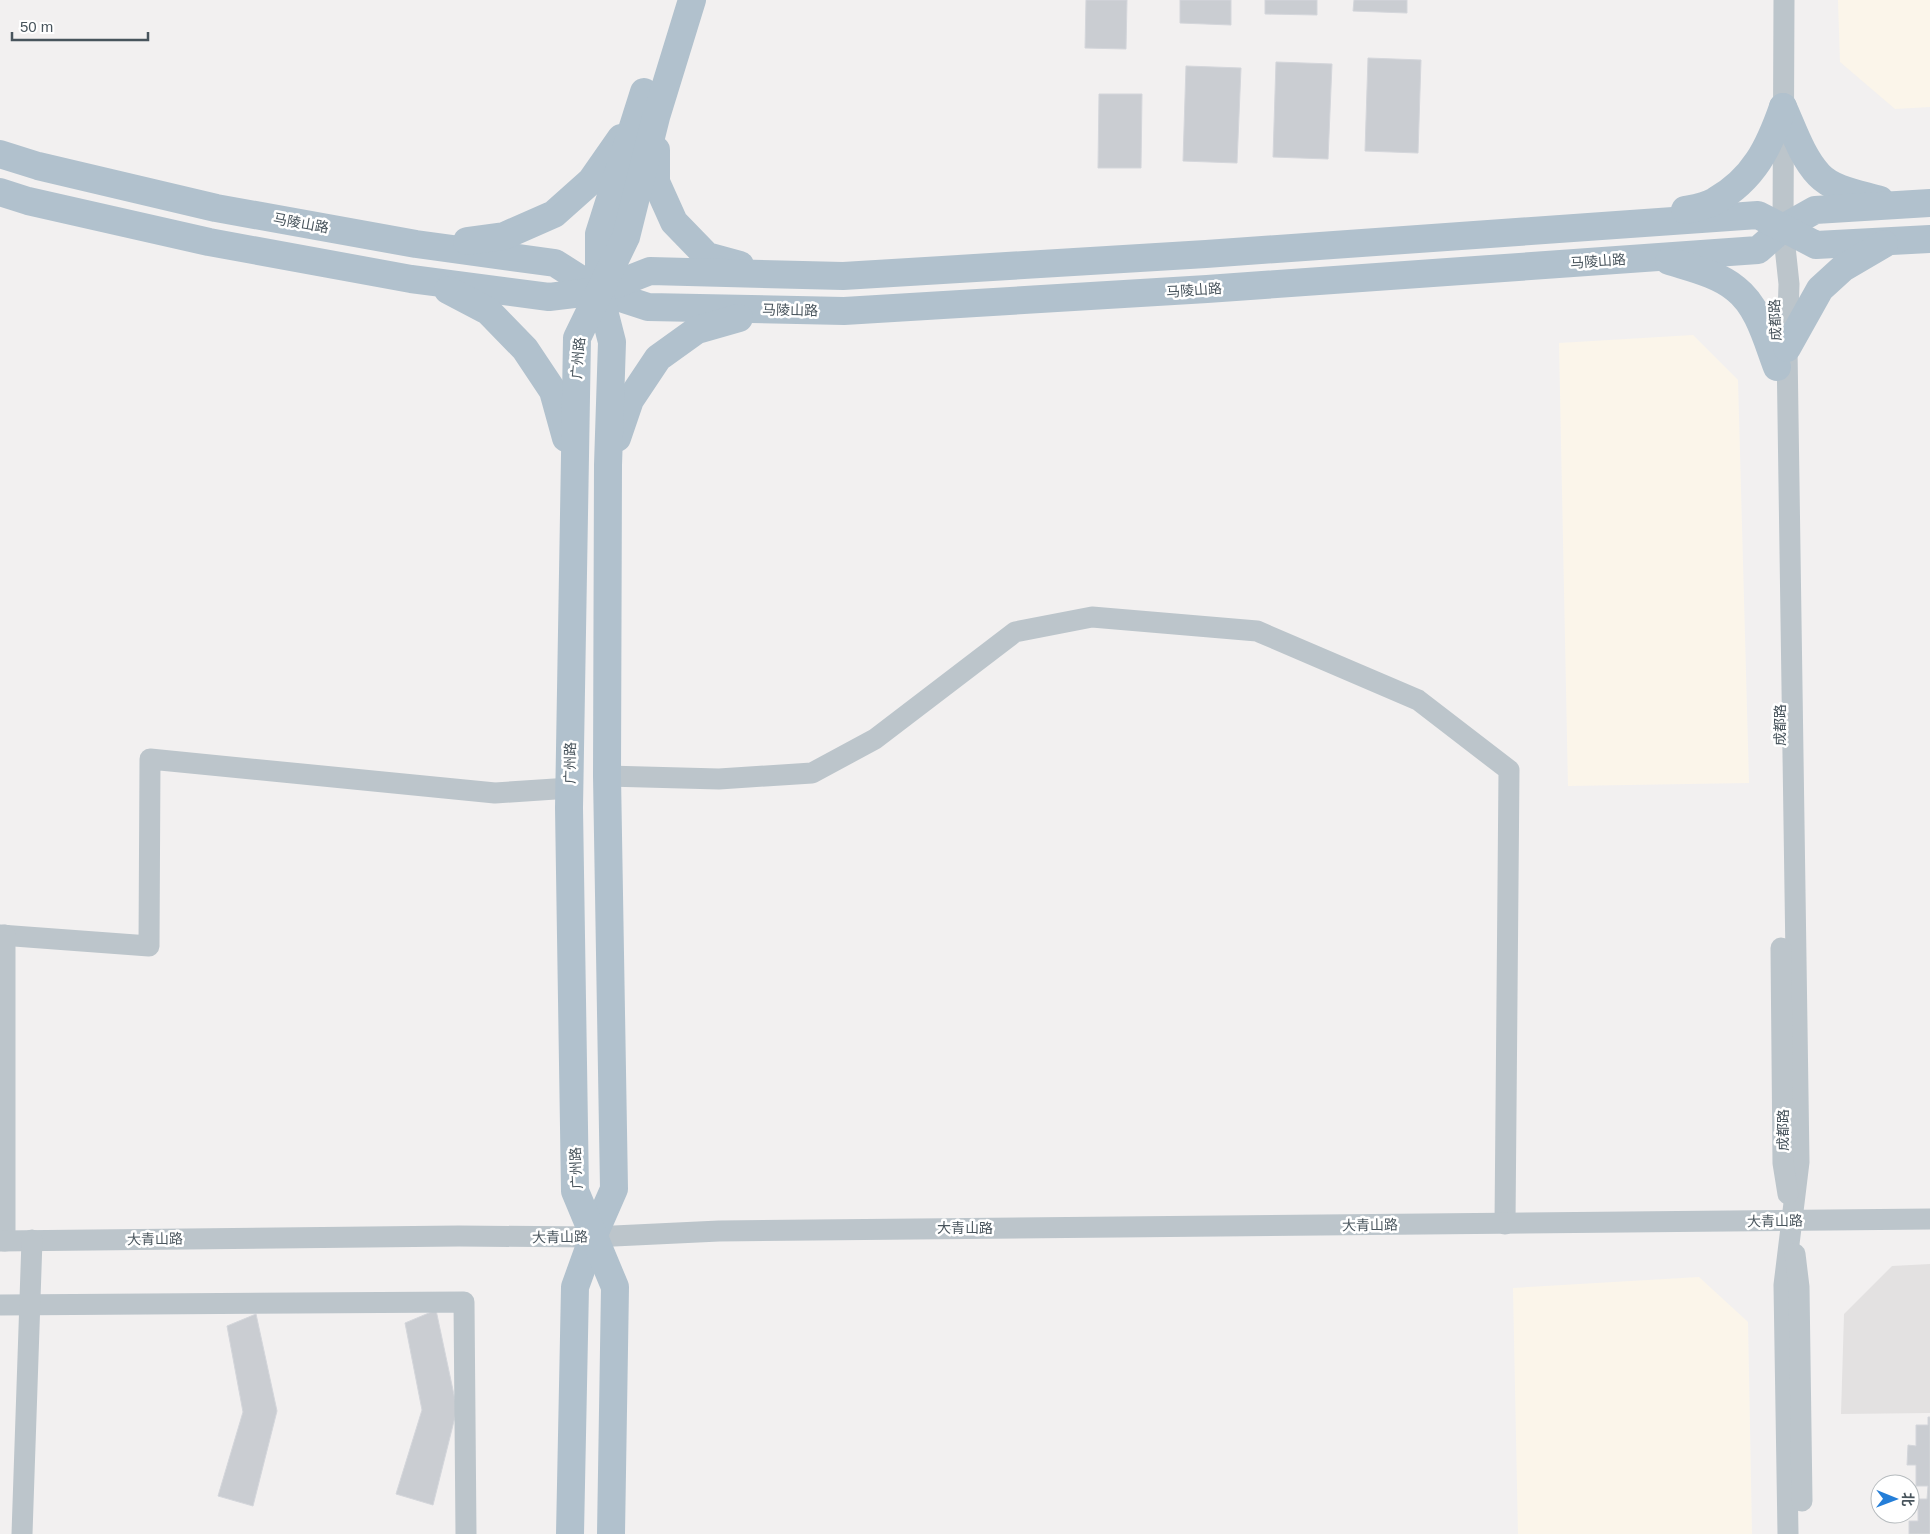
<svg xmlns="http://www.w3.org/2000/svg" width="1930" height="1534" viewBox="0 0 1930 1534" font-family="Helvetica,'Noto Sans SC',sans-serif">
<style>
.commercial{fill:#fbf5ea}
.education{fill:#e3e1e1}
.building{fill:#cacdd2;stroke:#d4d6db}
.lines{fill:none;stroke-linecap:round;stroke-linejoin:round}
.minor{stroke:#bcc5cb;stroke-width:21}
.major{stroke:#b1c1cd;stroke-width:28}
.labels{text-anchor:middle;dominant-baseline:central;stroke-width:5;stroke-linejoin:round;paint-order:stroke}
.street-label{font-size:14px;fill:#48545c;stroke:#fff}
</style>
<rect width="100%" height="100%" fill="#f2f0f0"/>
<g class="commercial">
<polygon points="1838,0 1930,0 1930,107 1895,109 1840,62"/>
<polygon points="1693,335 1738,380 1749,783 1568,786 1559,343"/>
<polygon points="1699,1277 1748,1322 1752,1534 1518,1534 1513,1288"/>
</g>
<polygon class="education" points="1930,1264 1930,1413 1841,1414 1844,1314 1892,1266"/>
<g class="building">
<polygon points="1086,0 1127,0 1126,49 1085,48"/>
<polygon points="1180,0 1231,0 1231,25 1180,23"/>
<polygon points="1265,0 1317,0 1317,15 1265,14"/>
<polygon points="1354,0 1407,0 1407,13 1353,11"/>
<polygon points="1368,58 1421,60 1418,153 1365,151"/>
<polygon points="1276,62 1332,64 1328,159 1273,157"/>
<polygon points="1186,66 1241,68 1237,163 1183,161"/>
<polygon points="1099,94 1142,94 1141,168 1098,168"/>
<polygon points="436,1310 457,1409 433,1505 396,1494 422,1410 405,1323"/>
<polygon points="256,1314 277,1411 253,1506 218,1496 243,1412 227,1326"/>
<polygon points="1928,1417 1930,1417 1930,1534 1909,1534 1909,1521 1918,1521 1918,1499 1927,1499 1928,1486 1916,1486 1916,1465 1907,1465 1908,1445 1916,1446 1916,1425 1928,1425"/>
</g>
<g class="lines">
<g class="minor">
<polyline points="1784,0 1783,228 1789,284 1787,348 1799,1162 1784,1285 1788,1534"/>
<polyline points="607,776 719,779 812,773 875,739 1015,632 1092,617 1257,631 1418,700 1509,770 1505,1224"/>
<polyline points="0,935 149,946 150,759 495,793 570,788"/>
<polyline points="5,935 5,1241"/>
<polyline points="1781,948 1783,1163 1788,1194"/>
<polyline points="0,1241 459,1236 593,1237 719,1231 1930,1219"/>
<polyline points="1795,1254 1799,1287 1802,1501"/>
<polyline points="0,1305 464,1302 466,1534"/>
<polyline points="22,1534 32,1240"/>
</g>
<g class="major">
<path d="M1783 107C1793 129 1802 157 1819 175 1833 190 1860 194 1880 200"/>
<polyline points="656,150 656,182 674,222 707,256 740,265"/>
<polyline points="0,154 38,166 216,208 416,244 555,263 599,291 648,307 844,311 1207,289 1758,250 1783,228 1815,210 1930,203"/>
<polyline points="0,192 28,201 209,242 411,279 549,297 599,291 650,271 843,276 1206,254 1758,215 1816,245 1930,239"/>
<path d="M1685 210C1695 208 1707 206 1715 201 1754 179 1769 147 1783 107"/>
<polyline points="467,241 504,236 554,214 591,181 621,138"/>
<path d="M1669 261C1691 268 1718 274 1736 289 1759 307 1767 341 1777 367"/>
<polyline points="448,290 488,311 525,349 553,391 566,438"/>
<polyline points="1787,348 1820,289 1843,268 1884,244"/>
<polyline points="617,438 630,400 658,358 697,330 739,318"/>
<polyline points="570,1534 575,1287 593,1237 614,1189 607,776 608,465 612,342 599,291 599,234 644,92"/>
<polyline points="611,1534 615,1287 575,1191 569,808 577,338 626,237 656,117 692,0"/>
</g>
</g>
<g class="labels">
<g class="street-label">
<text transform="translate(301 223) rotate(10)">马陵山路</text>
<text transform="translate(1598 261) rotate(-4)">马陵山路</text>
<text transform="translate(1194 290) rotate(-4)">马陵山路</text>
<text transform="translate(790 310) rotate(1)">马陵山路</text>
<text transform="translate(1775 320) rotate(-92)">成都路</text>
<text transform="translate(578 358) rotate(-85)">广州路</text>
<text transform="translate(1780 725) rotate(-90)">成都路</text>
<text transform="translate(570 763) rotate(-89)">广州路</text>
<text transform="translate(1783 1130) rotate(-90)">成都路</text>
<text transform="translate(576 1168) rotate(-93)">广州路</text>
<text transform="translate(1775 1221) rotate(-1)">大青山路</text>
<text transform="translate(1370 1225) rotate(-1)">大青山路</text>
<text x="965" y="1228">大青山路</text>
<text transform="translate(560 1237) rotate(-1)">大青山路</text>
<text transform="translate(155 1239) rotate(-1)">大青山路</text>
</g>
</g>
<g transform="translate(1895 1499) rotate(91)"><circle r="24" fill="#ffffff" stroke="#b6bbbe"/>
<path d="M0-4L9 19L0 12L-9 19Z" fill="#247ed8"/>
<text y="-8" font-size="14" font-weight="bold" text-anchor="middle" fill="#48545c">北</text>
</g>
<path d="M12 32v8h136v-8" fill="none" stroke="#48545c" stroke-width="2.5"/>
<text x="20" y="32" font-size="15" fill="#48545c" stroke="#ffffff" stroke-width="4" paint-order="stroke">50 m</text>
</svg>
